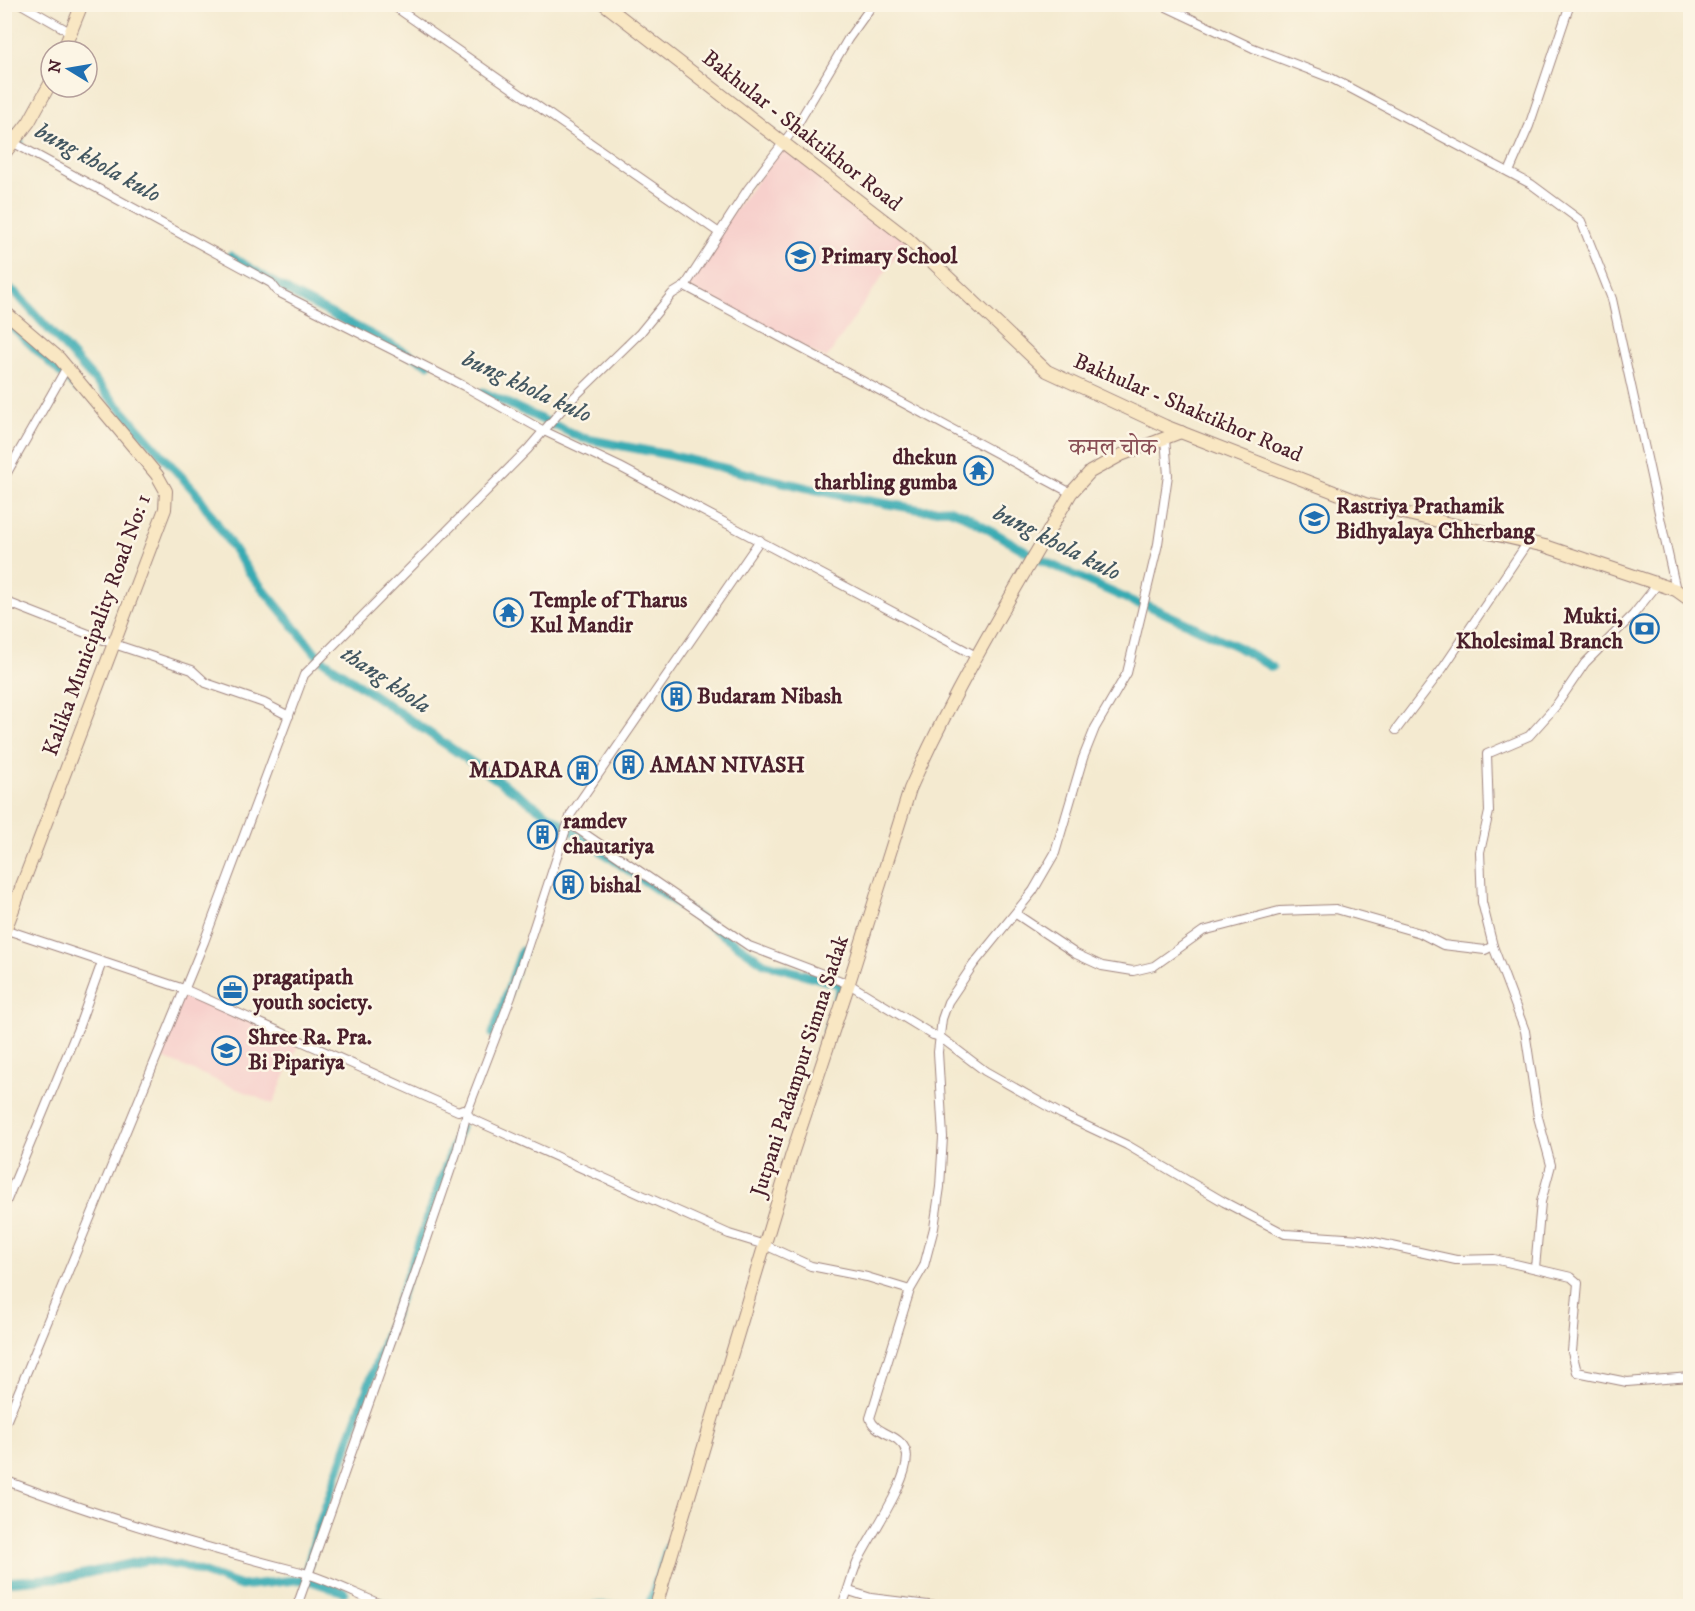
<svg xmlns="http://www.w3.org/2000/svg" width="1695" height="1611" viewBox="0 0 1695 1611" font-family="'IM FELL DW Pica','Noto Serif Devanagari',serif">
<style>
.built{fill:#f7d0cc}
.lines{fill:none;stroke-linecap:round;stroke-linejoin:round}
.canal{stroke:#39abb3;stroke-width:9}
.street-casing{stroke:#9f847e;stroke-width:10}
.secondary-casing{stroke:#9f847e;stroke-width:14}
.street{stroke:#fff;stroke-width:8}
.secondary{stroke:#f9e7c3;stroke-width:12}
.labels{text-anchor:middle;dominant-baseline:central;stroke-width:5;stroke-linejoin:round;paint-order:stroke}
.street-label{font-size:22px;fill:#4a1f2b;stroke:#fcf5e5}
.poi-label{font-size:22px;font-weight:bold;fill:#4a1f2b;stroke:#fcf5e5;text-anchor:start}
.water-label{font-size:24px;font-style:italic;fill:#435761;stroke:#fcf5e5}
.neighbourhood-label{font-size:24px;fill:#894e55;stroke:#fcf5e5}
</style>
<rect width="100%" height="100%" fill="#fcf5e5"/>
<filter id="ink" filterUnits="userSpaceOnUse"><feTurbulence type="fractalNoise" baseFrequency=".0167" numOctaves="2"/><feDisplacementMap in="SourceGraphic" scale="12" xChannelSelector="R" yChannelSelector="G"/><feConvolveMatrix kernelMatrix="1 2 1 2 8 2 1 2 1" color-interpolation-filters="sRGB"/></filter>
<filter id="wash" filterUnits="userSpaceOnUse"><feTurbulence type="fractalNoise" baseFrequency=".008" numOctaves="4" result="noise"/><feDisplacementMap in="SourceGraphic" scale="24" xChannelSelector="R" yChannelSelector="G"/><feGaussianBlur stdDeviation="1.35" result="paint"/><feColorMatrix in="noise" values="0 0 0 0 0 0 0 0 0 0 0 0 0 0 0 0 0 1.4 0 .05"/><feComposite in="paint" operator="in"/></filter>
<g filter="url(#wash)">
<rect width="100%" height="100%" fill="#f4ead0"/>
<g class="built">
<polygon points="785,143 908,239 826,359 685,286 718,232"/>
<polygon points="184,989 298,1045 273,1104 156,1055"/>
</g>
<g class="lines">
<g class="canal">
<polyline points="4,127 20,142"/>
<polyline points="230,256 293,294 428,364"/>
<polyline points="4,287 16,293 198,495 249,572 320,658 764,963 845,986"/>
<polyline points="4,319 77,388"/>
<polyline points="483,392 582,438 669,455 842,496 923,510 948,509 964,515 1041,560 1138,604"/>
<polyline points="1149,606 1238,647 1272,667"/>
<polyline points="827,1032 841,986"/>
<polyline points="493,1034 522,951"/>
<polyline points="304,1581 317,1531 460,1127"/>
<polyline points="4,1582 69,1577 148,1560 187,1567 241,1586 305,1579 344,1592"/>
<polyline points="378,1602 394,1606"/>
<polyline points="594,1606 621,1606"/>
<polyline points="649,1606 668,1547"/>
</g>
</g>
</g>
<g filter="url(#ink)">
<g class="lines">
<defs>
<g id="street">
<polyline points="21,4 70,32"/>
<polyline points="391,4 718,232"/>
<polyline points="1160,4 1253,48 1331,78 1531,184 1581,221 1612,299 1676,590"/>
<polyline points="14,143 271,283 278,292 464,386 544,431 620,467 978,657"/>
<polyline points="1509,172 1529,126 1570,4"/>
<polyline points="685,286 1071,493"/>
<polyline points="4,478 67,367"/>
<polyline points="4,601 114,644 192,670 206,683 264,703 289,716"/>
<polyline points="1396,730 1443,668 1528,542"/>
<polyline points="569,823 749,946 849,984 933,1035 940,1037 985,1071 1061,1114 1127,1145 1224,1202 1285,1234 1360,1239 1456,1260 1494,1259 1571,1277 1578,1283 1572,1352 1577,1372 1627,1382 1690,1377"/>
<polyline points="1016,914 1076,954 1102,966 1133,971 1154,966 1203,931 1279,911 1336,909 1420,933 1443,945 1485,950 1493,946"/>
<polyline points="4,929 184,989 458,1111 463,1109 472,1119 729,1234 765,1245 811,1266 867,1277 910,1290"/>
<polyline points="4,1207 79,1026 102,962"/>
<polyline points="1535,1268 1541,1202 1551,1165 1538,1117 1525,1031 1493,946 1482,902 1480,852 1489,812 1487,754 1529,736 1555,707 1585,663 1633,615 1657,585"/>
<polyline points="4,1427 204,942 304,675 528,449 565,406 640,333 672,294 685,286 748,189 797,125 848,39 873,4"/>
<path d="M4 1480C101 1517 201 1547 301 1572 329 1580 358 1595 385 1606"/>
<polyline points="849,1591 871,1598 936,1606"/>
<polyline points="297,1606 415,1274 458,1148 467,1112 511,997 571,814 760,540"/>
<path d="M842 1606C848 1592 851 1577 857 1563 868 1539 914 1474 906 1451 900 1433 875 1435 870 1418L910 1290 924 1266 934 1228 940 1187 943 1137 938 1052 942 1019 948 1002 973 965 1033 891 1055 853 1083 758 1095 728 1127 673 1158 544 1168 475 1165 439"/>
</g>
<g id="secondary">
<polyline points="604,4 908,239 1047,371 1165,426 1365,504 1545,546 1676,590 1690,600"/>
<polyline points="63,51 82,4"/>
<polyline points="4,154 29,122 51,82"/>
<polyline points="4,311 59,358 157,475 166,491 165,509 4,933"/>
<path d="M656 1606 791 1157 847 989 910 789C955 687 1015 589 1071 493L1090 472 1121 455 1181 432"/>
</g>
</defs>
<use href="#street" class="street-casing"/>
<use href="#secondary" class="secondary-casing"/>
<use href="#street" class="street"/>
<use href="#secondary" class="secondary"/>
</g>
</g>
<defs>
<symbol id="school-ring" viewBox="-11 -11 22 22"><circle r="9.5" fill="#fcf5e5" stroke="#1f6fb2" stroke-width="1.5"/><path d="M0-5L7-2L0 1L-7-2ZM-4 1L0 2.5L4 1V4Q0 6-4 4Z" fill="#1f6fb2"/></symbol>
<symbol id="temple-ring" viewBox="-11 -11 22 22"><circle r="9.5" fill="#fcf5e5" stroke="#1f6fb2" stroke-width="1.5"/><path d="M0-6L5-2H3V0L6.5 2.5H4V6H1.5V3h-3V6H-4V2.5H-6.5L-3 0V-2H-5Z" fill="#1f6fb2"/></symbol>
<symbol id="bank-ring" viewBox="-11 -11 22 22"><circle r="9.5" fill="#fcf5e5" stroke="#1f6fb2" stroke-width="1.5"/><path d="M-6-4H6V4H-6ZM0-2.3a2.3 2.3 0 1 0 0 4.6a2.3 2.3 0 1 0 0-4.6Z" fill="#1f6fb2"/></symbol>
<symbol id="building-ring" viewBox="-11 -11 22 22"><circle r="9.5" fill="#fcf5e5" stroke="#1f6fb2" stroke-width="1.5"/><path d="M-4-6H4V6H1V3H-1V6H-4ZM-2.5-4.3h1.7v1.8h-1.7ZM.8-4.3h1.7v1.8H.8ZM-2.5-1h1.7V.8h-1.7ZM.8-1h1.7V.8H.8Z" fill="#1f6fb2"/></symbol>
<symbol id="office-ring" viewBox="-11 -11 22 22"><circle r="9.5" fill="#fcf5e5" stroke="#1f6fb2" stroke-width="1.5"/><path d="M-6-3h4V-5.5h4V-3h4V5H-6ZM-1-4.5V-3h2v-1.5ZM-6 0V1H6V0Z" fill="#1f6fb2"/></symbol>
</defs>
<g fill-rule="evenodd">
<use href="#school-ring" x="784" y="240" width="33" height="33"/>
<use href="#temple-ring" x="962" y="454" width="33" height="33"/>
<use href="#school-ring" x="1298" y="502" width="33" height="33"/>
<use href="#temple-ring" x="492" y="596" width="33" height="33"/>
<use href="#bank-ring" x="1628" y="612" width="33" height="33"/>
<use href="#building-ring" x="660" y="680" width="33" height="33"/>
<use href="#building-ring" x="612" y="748" width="33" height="33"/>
<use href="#building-ring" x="566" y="754" width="33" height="33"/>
<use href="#building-ring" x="526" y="818" width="33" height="33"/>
<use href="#building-ring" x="552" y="868" width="33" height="33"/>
<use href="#office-ring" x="216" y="974" width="33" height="33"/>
<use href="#school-ring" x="210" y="1034" width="33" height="33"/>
</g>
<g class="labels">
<g class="street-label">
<text transform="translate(802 131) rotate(38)">Bakhular - Shaktikhor Road</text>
<text transform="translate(1188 408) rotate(23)">Bakhular - Shaktikhor Road</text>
<text transform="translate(97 625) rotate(-70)">Kalika Municipality Road No: 1</text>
<text transform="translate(800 1066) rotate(-72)">Jutpani Padampur Simna Sadak</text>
</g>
<g class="poi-label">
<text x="821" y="256">Primary School</text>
<text x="957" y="457" text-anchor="end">dhekun<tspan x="957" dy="25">tharbling gumba</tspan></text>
<text x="1336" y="506">Rastriya Prathamik<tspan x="1336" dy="25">Bidhyalaya Chherbang</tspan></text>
<text x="530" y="600">Temple of Tharus<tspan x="530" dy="25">Kul Mandir</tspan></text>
<text x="1623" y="616" text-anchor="end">Mukti,<tspan x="1623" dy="25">Kholesimal Branch</tspan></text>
<text x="697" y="696">Budaram Nibash</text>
<text x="650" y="765">AMAN NIVASH</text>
<text x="562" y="770" text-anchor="end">MADARA</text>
<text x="563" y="821">ramdev<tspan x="563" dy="25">chautariya</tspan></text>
<text x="590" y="885">bishal</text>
<text x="253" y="977">pragatipath<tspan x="253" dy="25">youth society.</tspan></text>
<text x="248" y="1037">Shree Ra. Pra.<tspan x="248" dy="25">Bi Pipariya</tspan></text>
</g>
<g class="water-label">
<text transform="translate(98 163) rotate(29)">bung khola kulo</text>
<text transform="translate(527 387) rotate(25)">bung khola kulo</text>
<text transform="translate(1057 543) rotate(27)">bung khola kulo</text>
<text transform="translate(386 680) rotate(34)">thang khola</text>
</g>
<g class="neighbourhood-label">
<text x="1113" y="448">कमल चोक</text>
</g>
</g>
<rect width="1695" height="1611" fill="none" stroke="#fcf5e5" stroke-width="24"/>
<g transform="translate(69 69) rotate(281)"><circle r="28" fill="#fcf5e5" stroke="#b59f9b" stroke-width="1.5"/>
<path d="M0-4.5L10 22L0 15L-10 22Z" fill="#1f6fb2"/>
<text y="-9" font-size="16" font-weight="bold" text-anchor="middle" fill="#4a1f2b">N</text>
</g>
</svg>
